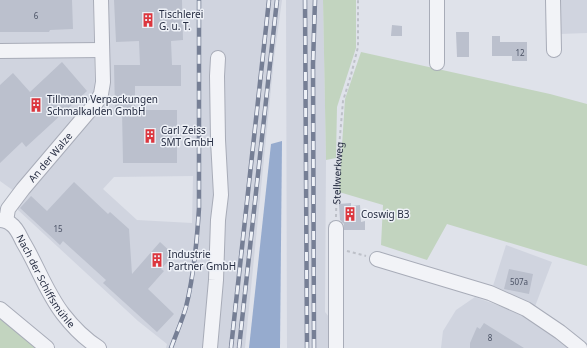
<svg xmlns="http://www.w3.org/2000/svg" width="587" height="348" viewBox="0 0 587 348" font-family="'Noto Sans',sans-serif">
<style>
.built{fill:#d0d4df;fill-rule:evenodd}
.green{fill:#c2d4bf}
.water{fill:#96abce}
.building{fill:#bbc0cd}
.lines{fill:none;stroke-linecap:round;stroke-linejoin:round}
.minor-casing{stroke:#a8acb8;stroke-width:16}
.path{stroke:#bdc0c8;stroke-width:2;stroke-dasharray:3 3;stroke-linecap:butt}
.minor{stroke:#f2f3f7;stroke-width:14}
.rail-casing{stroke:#767f95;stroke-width:4.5}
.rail{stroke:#eef1f7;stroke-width:3;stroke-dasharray:9;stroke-linecap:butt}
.labels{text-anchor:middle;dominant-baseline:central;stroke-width:3;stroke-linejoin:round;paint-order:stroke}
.number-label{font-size:8px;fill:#4b5265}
.poi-label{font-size:10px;fill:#262d42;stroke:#eef1f7;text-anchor:start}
.street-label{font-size:10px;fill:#262d42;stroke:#eef1f7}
</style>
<rect width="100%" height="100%" fill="#dfe2ea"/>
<g class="built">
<polygon points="0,0 93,0 95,100 14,191 0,181"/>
<path d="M106 0H282L274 59 245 348H166L167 344 138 321 18 210V204L99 108ZM193 176 192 223 137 220 103 189 114 177Z"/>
<polygon points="286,0 323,0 326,160 325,312 333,322 332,348 287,348"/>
<polygon points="560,0 587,0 587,33 560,34"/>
<polygon points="506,245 552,262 534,309 492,289"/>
<polygon points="475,297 524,315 556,336 570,348 441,348 443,331 456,310"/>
</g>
<g class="green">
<polygon points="323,0 356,0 356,48 337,107 336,158 326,160"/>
<polygon points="361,52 550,94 587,104 587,266 447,224 427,260 381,245 383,205 339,192 345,99"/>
<polygon points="0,319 37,348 0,348"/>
</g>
<polygon class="water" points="282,141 280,348 249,348 271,144"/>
<g class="building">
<polygon points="0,0 72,0 73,29 50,30 49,32 0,32"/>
<polygon points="114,0 182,0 183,40 171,41 172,65 181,65 181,86 135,86 135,110 177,110 177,163 123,163 122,110 115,110 114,65 140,65 139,41 116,42"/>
<polygon points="392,25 402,26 402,36 391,36"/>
<polygon points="456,32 469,32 469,57 457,57"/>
<polygon points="492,36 500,36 500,42 527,42 527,61 512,61 512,56 492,56"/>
<polygon points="62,62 87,91 26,147 22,142 0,163 0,85 13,73 30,92"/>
<polygon points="74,182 108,214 110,212 129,229 132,274 160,242 174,255 161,269 164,271 148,289 174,314 157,332 103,283 106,280 63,241 60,245 20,208 31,196 47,211"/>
<polygon points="351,203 351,206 360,205 361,222 365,221 365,230 344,230 344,224 340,220 339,204"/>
<polygon points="509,269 533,274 529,294 504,289"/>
<polygon points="484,323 524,348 470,348 470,343 477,327 480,329"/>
</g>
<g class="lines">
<defs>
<g id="minor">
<polyline points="437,0 437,63"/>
<polyline points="553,0 554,50"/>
<polyline points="0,51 102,50"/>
<path id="s2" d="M0 220C4 220 8 221 11 224 17 228 20 236 23 242 37 265 46 292 63 314 73 327 85 339 99 348"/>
<path id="s3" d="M6 221 8 209 23 189 96 103 101 94 103 82 101 0"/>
<polyline points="336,228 336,348"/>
<polyline points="377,259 490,293 526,309 560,332 580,348"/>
<polyline points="0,309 47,348"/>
<polyline points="210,348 216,280 218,220 221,195 218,140 217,76 218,58"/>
</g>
</defs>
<use href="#minor" class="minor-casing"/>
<g class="path">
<path id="s1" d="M336 217 337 171 343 101 351 75 358 47V0"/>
<polyline points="347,251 366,256"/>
</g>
<use href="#minor" class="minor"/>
<defs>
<g id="rail">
<polyline points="305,0 307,348"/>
<path d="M171 348C176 334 182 321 186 307 194 275 197 241 199 208V0"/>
<polyline points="231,348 269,0"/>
<polyline points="239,348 277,0"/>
<polyline points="314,348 313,64 315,0"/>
</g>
</defs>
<use href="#rail" class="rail-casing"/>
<use href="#rail" class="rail"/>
</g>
<defs>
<symbol id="building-bare" viewBox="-9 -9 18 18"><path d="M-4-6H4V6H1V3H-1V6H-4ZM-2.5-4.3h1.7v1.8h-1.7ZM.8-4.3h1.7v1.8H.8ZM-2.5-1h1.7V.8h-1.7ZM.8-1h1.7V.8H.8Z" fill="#dc363e" stroke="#eef1f7" stroke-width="2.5" paint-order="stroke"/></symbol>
</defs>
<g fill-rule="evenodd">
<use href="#building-bare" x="138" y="10" width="20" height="20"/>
<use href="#building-bare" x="26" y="95" width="20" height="20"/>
<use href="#building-bare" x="140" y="126" width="20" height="20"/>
<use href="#building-bare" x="340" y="204" width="20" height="20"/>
<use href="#building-bare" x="147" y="250" width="20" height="20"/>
</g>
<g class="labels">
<g class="number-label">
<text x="36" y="15">6</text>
<text x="520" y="52">12</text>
<text x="58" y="228">15</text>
<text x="519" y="281">507a</text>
<text x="490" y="337">8</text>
</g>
<g class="poi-label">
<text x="159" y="14">Tischlerei<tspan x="159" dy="12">G. u. T.</tspan></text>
<text x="47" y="99">Tillmann Verpackungen<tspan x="47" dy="12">Schmalkalden GmbH</tspan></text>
<text x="161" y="130">Carl Zeiss<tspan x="161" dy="12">SMT GmbH</tspan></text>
<text x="361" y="214">Coswig B3</text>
<text x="168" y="254">Industrie<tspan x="168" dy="12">Partner GmbH</tspan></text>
</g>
<g class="street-label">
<text stroke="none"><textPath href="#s3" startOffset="79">An der Walze</textPath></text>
<text stroke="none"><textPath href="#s1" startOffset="44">Stellwerkweg</textPath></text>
<text stroke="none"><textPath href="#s2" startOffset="79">Nach der Schiffsmühle</textPath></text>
</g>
</g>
</svg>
